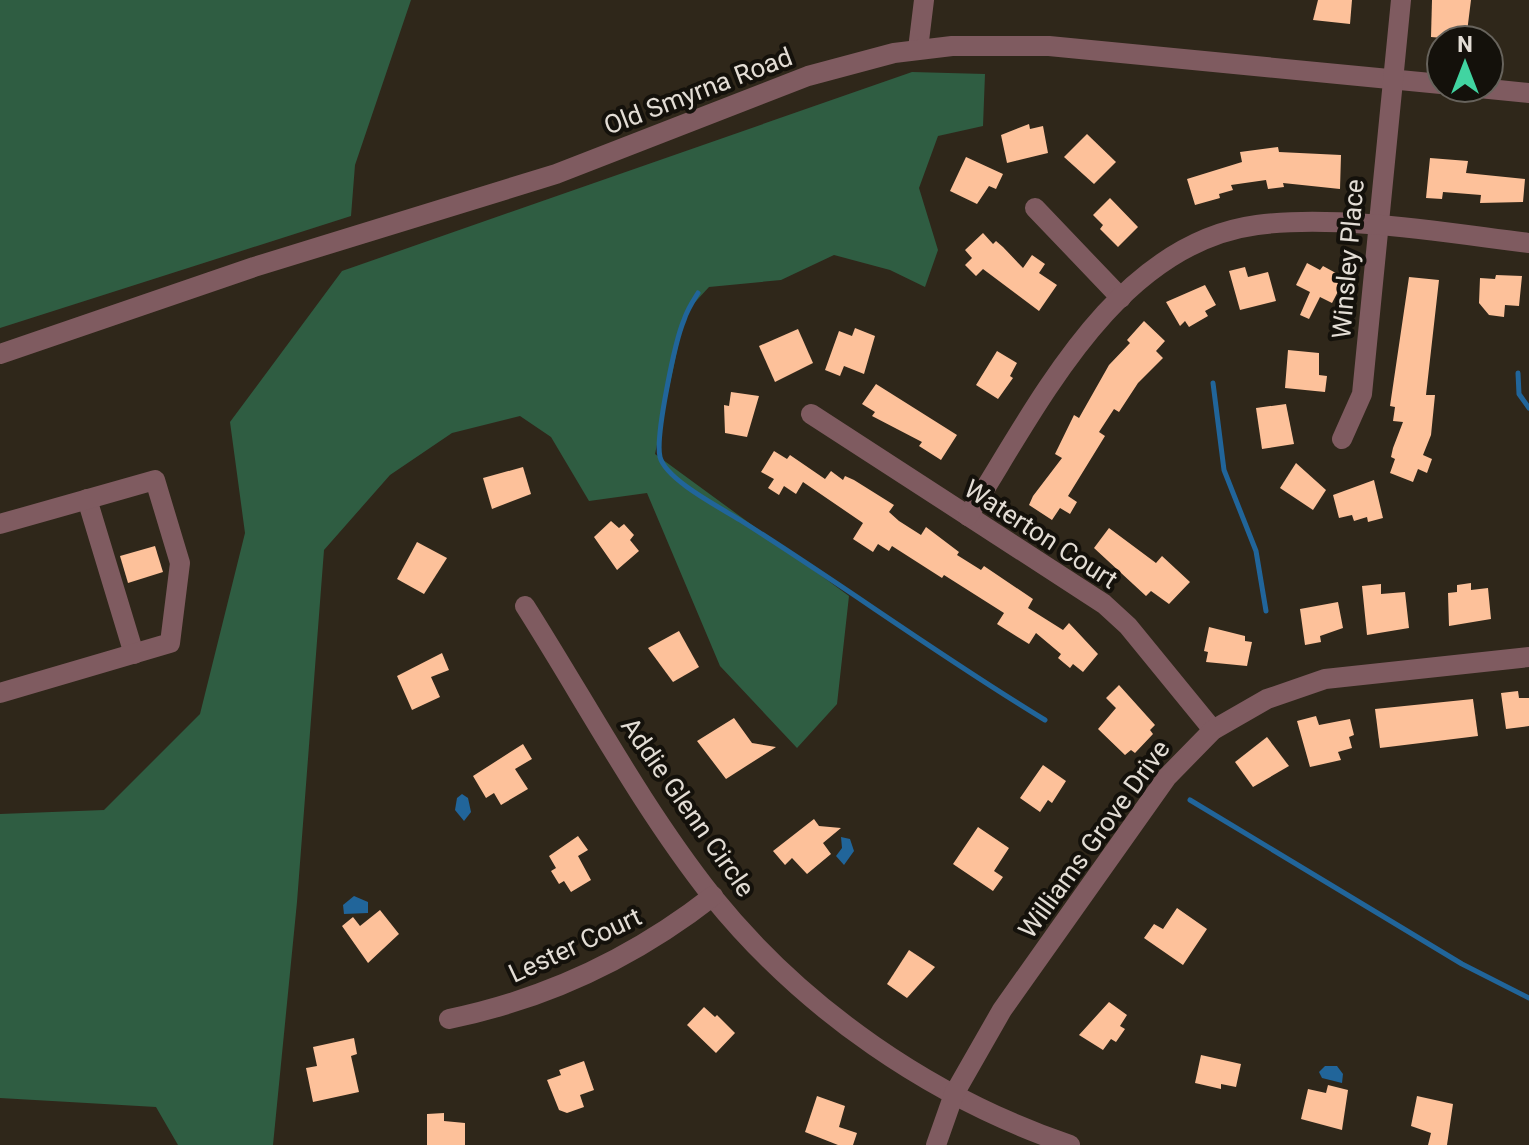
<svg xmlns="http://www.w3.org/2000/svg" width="1529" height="1145" viewBox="0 0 1529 1145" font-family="Roboto,sans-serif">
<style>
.green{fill:#2f5d42}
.water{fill:#21659a}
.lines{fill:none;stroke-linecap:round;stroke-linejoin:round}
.stream{stroke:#21659a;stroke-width:5}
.building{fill:#fdc19a}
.minor{stroke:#7f5b60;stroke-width:20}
.labels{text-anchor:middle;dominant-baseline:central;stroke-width:8;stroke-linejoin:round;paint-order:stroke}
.street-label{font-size:26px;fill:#e3ddd5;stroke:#14110b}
</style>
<rect width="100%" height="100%" fill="#2f271a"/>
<g class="green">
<polygon points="0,0 411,0 355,165 351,216 0,328"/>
<polygon points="912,72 985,74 983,126 938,136 919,188 938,250 925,287 890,270 834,255 781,280 709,287 685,313 655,454 849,596 837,704 797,748 720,666 647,493 589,501 551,437 520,416 452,433 390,475 324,550 297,902 273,1145 178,1145 156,1107 0,1098 0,814 104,810 200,714 245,533 230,422 342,271"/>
</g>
<g class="water">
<polygon points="462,794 468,798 471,812 464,821 455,810 457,798"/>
<polygon points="841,837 850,839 854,851 844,865 836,856 842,848"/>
<polygon points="354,896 368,902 368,913 344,914 343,905"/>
<polygon points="1325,1066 1337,1066 1343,1074 1342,1083 1322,1078 1319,1072"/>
</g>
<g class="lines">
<g class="stream">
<path d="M698 293C693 301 687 310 684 320 675 341 655 437 660 457 666 480 721 508 740 520 843 585 941 657 1045 720"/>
<polyline points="1518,373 1519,394 1529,408"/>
<polyline points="1213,383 1224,470 1256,551 1266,611"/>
<polyline points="1190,800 1462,964 1529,998"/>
</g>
</g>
<g class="building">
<polygon points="1318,0 1352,0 1350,24 1313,20"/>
<polygon points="1432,0 1471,0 1466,40 1431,37"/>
<polygon points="1029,124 1030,129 1043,126 1048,153 1007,163 1001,135"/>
<polygon points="1087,134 1116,162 1094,184 1064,157"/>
<polygon points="1278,147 1279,152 1341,155 1340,189 1283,183 1284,187 1268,189 1266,180 1231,185 1233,190 1219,194 1220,198 1195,205 1187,179 1242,162 1240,152"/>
<polygon points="966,157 1003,174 996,189 989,186 977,204 950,191"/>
<polygon points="1430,158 1468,161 1466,173 1525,179 1523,202 1480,203 1481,195 1443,192 1442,199 1426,198"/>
<polygon points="1110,198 1138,227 1118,247 1100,229 1103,225 1093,215"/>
<polygon points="983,233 993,244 996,241 1003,247 1023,268 1032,255 1045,264 1039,273 1057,285 1039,311 983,269 976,276 965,265 972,258 965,250"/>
<polygon points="1307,263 1320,270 1323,266 1345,278 1332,303 1320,297 1309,319 1300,315 1310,292 1296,285"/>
<polygon points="1245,267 1248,277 1268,272 1276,301 1240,310 1229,271"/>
<polygon points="1496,275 1522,276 1519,306 1505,305 1504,317 1489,315 1479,303 1480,278 1495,279"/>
<polygon points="1409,277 1439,280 1426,395 1435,395 1431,435 1423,455 1432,459 1427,473 1418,469 1413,482 1390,473 1395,459 1391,457 1393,448 1403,422 1393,421 1395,407 1390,406"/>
<polygon points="1205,285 1216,305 1205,311 1208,316 1189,327 1185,321 1180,326 1166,302"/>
<polygon points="1144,321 1165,341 1156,351 1163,358 1138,383 1119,412 1114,409 1099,432 1105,436 1068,496 1077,502 1070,514 1060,508 1052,520 1029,505 1033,496 1062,458 1055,454 1074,415 1079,418 1109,365 1130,343 1127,340"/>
<polygon points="855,328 875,336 864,374 844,366 840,376 825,370 839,331 852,336"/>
<polygon points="798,329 813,363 775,382 759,346"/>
<polygon points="1288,350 1319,353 1319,375 1327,376 1325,392 1285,388"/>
<polygon points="997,351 1017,363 1010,376 1013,378 998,399 976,385"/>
<polygon points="876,384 957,435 941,460 919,446 922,442 872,416 875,412 862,404"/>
<polygon points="731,392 759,396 747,437 725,433 724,405 729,406"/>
<polygon points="1286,404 1294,444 1262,449 1256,408"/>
<polygon points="774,451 787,459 790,455 825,479 831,471 843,480 845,476 854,480 894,505 889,512 899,521 921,535 926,527 959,552 957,555 981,570 984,566 1033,599 1028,608 1063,630 1069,623 1098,654 1083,672 1073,664 1070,668 1058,658 1061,654 1036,633 1029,644 997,624 1004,613 944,575 942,578 892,546 889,551 878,544 873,552 853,539 863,523 803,482 796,494 784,486 779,495 768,488 774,479 761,472"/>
<polygon points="1296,463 1326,490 1313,510 1280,488"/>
<polygon points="523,467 531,494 492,509 483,478"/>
<polygon points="1374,480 1383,518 1368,522 1367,517 1354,521 1352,515 1339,518 1333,495"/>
<polygon points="611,521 619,528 624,524 634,535 630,540 639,551 617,570 594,537"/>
<polygon points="1109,528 1156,563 1162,556 1190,582 1169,604 1151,591 1146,596 1094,548"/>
<polygon points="417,542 447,558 424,594 397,579"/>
<polygon points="155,546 163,572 128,583 120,556"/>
<polygon points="1471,583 1471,590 1488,588 1491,619 1449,626 1448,593 1457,592 1457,585"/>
<polygon points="1381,584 1381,594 1405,592 1409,628 1367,635 1362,586"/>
<polygon points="1338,602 1343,628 1320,636 1321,642 1305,645 1300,609"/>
<polygon points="1209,627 1245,636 1245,641 1252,642 1247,666 1206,662 1208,652 1204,651"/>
<polygon points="679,631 699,667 673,682 648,648"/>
<polygon points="442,653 449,670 431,677 440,697 412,710 397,676"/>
<polygon points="1119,685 1155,725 1150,730 1153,734 1135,753 1131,750 1125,755 1098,729 1116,708 1106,698"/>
<polygon points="1518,691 1519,698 1529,698 1529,726 1506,729 1501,693"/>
<polygon points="1473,699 1478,736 1380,748 1375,709"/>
<polygon points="1316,716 1319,725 1350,719 1354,735 1349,737 1352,748 1338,752 1341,760 1310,767 1297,721"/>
<polygon points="734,718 752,743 776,747 726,779 697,741"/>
<polygon points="1267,737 1289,766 1253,787 1235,762"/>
<polygon points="523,744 532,759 515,769 528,789 501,805 494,793 486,798 473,776"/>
<polygon points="1043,765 1066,781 1052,803 1048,800 1040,812 1020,798"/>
<polygon points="814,819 819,826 841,828 823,843 831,854 807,874 792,858 785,865 773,851"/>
<polygon points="978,827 1009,848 994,871 1003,877 993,891 953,864"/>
<polygon points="578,836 588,850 578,856 591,880 571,892 564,881 559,884 551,871 556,868 549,856"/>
<polygon points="1177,908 1207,929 1183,965 1144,938 1154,924 1163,929"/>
<polygon points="380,910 399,934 368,963 342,926 353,917 360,926"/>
<polygon points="909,950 935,967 907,998 887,984"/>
<polygon points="1109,1002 1127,1015 1120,1026 1125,1029 1116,1042 1111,1039 1103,1050 1079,1035"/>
<polygon points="704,1007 715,1017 717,1015 735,1033 716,1053 687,1025"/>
<polygon points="354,1038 357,1054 351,1056 359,1092 313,1102 306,1068 317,1066 313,1047"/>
<polygon points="1201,1055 1241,1064 1236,1087 1221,1084 1221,1089 1195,1083"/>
<polygon points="584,1061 594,1090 580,1095 584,1107 567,1113 559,1110 547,1080 561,1075 559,1070"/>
<polygon points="1328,1085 1348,1090 1342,1130 1301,1119 1308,1089 1326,1093"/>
<polygon points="817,1096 845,1106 839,1127 857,1133 853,1145 838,1145 805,1132"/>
<polygon points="1417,1096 1453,1104 1447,1145 1428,1145 1431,1133 1411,1126"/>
<polygon points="444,1113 444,1121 465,1123 465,1145 427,1145 427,1114"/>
</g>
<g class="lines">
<g class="minor">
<polyline points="918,49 924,0"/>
<polyline points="1479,88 1529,93"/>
<polyline points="1035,208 1121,298"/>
<polyline points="0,354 254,267 556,174 808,76 894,53 952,46 1049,46 1441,84"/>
<polyline points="811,414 1104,604 1128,626 1213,730"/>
<polyline points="1342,439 1362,394 1401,0"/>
<polyline points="87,499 134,654"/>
<path d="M968 516C1037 408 1114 244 1257 225 1339 214 1447 233 1529 243"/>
<polyline points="0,524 155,480 180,563 170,643 0,693"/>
<path d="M525 606C586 702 641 806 712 896 804 1010 932 1098 1070 1145"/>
<path d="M449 1019C546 999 635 957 713 896"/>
<polyline points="936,1145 954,1094 1002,1010 1167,777 1213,730 1267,699 1325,679 1529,657"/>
</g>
</g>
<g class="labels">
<g class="street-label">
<text transform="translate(698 91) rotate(-21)">Old Smyrna Road</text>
<text transform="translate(1348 259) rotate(-85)">Winsley Place</text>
<text transform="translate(1041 534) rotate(33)">Waterton Court</text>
<text transform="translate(688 807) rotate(55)">Addie Glenn Circle</text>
<text transform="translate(1094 839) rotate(-54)">Williams Grove Drive</text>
<text transform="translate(575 945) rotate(-25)">Lester Court</text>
</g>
</g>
<g transform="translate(1465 64)"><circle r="38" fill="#14110b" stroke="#67635c" stroke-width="2"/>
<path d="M0-6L14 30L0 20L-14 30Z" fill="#41d4a1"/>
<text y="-12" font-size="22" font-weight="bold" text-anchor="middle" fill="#e3ddd5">N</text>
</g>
</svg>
